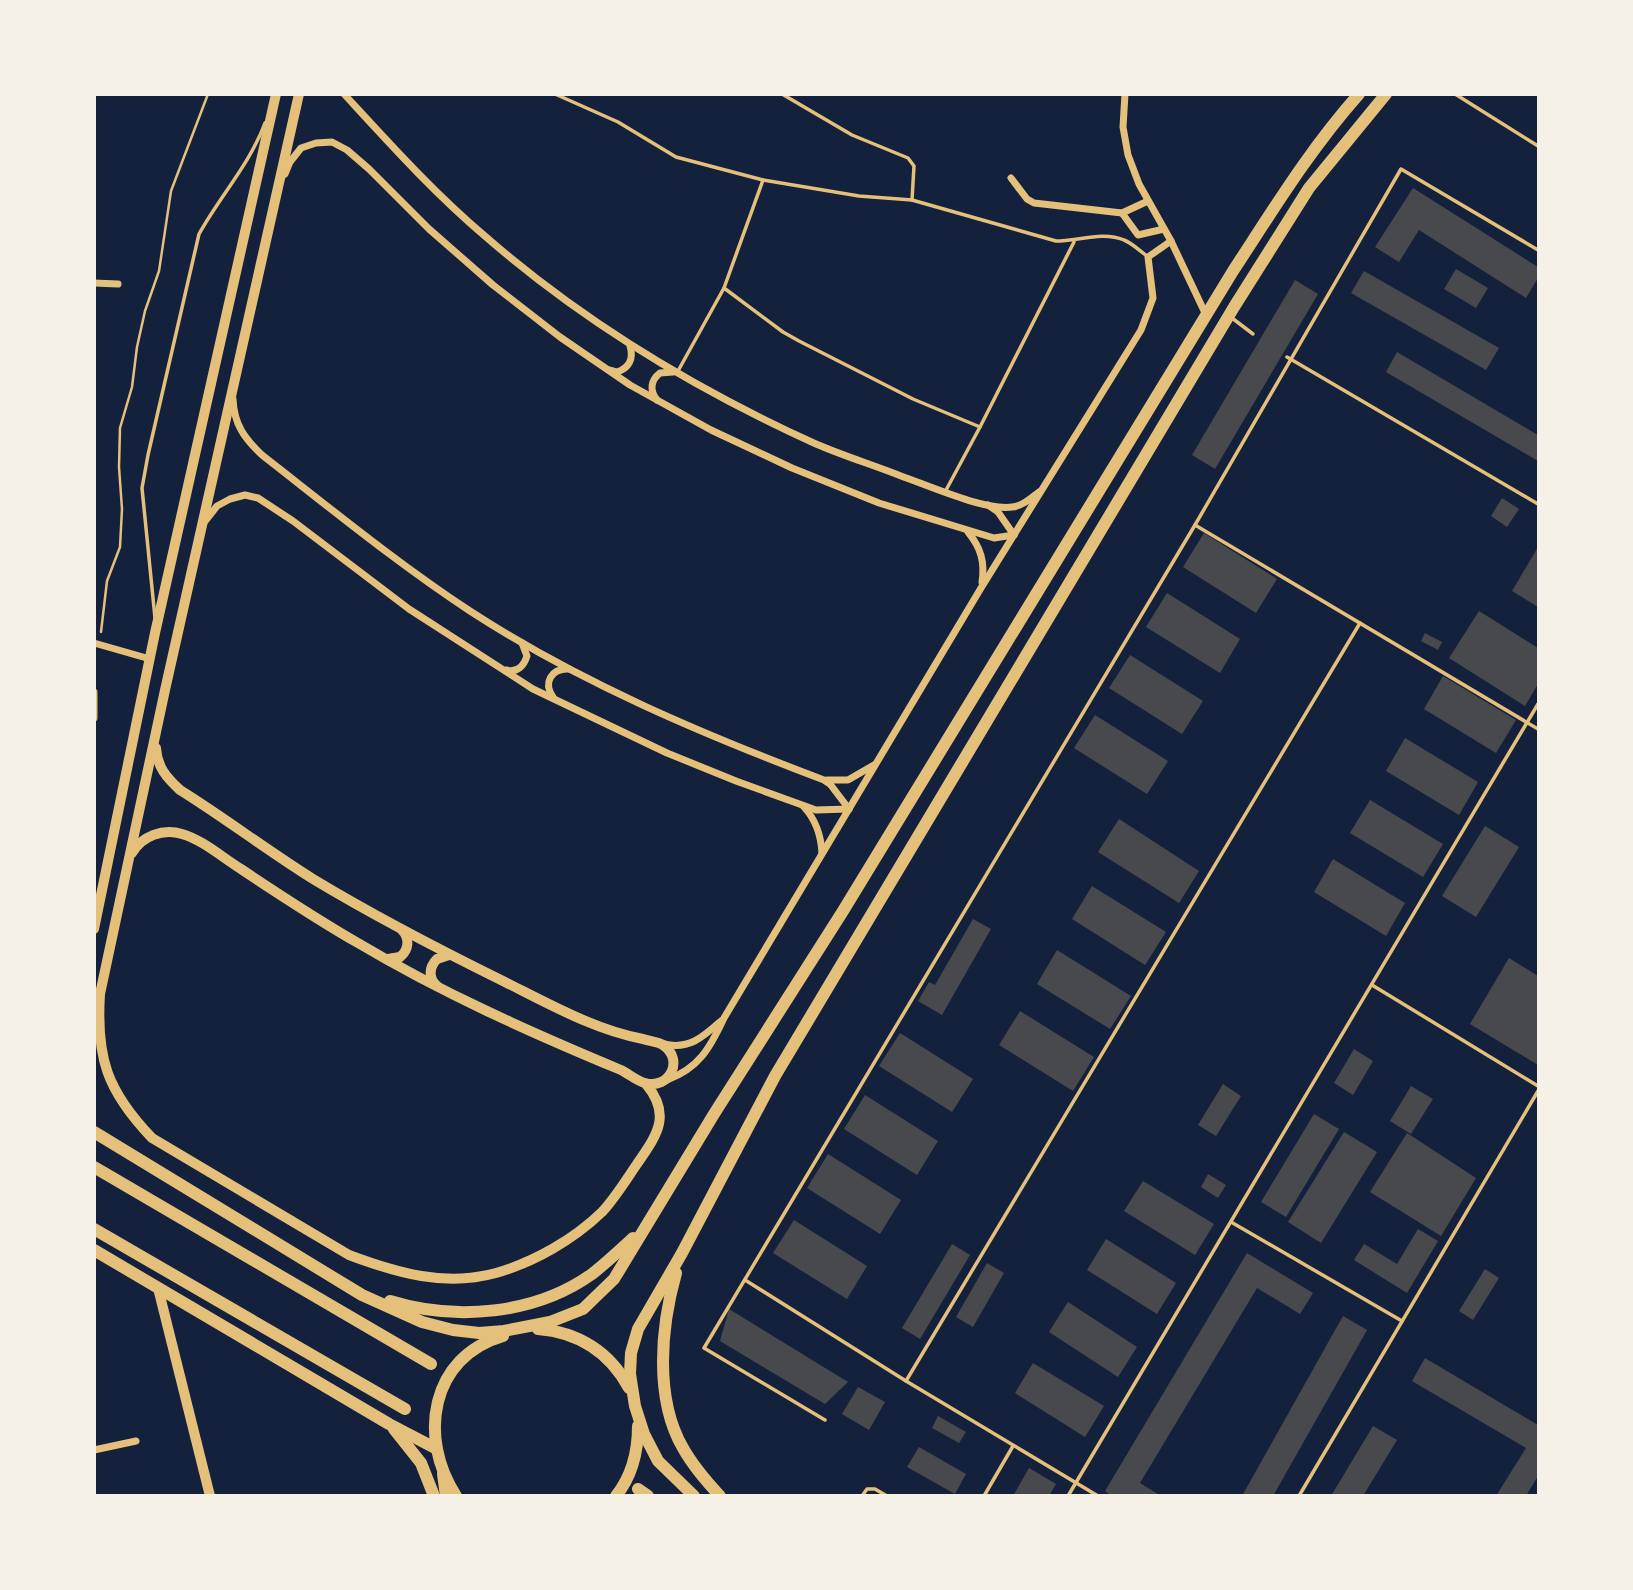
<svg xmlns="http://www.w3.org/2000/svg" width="1633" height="1590" viewBox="0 0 1633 1590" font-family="Montserrat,sans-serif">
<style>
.building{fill:#48494c}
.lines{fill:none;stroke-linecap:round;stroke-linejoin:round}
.path{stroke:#e5c07b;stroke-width:2.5}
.service{stroke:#e5c07b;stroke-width:3.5}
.minor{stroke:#e5c07b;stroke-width:7}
.tertiary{stroke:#e5c07b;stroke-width:10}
.secondary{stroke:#e5c07b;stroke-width:10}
.primary{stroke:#e5c07b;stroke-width:12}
.trunk{stroke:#e5c07b;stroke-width:12}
</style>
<rect width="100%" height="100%" fill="#14213d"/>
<g class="building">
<polygon points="1413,188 1538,267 1538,278 1526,298 1419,230 1399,262 1375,247"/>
<polygon points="1456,269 1488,288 1476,308 1444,289"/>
<polygon points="1364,271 1499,348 1486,370 1351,293"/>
<polygon points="1295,280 1318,294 1215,469 1192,455"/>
<polygon points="1397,352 1538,435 1538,461 1386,372"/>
<polygon points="1502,498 1519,509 1507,527 1491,516"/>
<polygon points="1204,533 1277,579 1256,613 1183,567"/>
<polygon points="1538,547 1538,607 1512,591"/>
<polygon points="1167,593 1240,639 1220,673 1146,627"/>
<polygon points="1479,611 1538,648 1538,684 1525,706 1449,658"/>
<polygon points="1425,633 1442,642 1438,650 1421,641"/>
<polygon points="1130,655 1203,701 1182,734 1109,688"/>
<polygon points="1443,676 1516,720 1496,753 1424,709"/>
<polygon points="1095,715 1168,761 1147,794 1074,748"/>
<polygon points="1405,738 1478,782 1459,815 1386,771"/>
<polygon points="1370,800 1443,844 1423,877 1350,833"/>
<polygon points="1119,819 1199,871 1179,903 1098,852"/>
<polygon points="1485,826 1519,847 1476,917 1442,896"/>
<polygon points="1333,859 1405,903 1386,936 1314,892"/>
<polygon points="1092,886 1166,932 1145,965 1072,919"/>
<polygon points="973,919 991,929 942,1015 918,1001 929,982 935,985"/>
<polygon points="1057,950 1131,996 1110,1029 1037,984"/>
<polygon points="1509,958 1538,976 1538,1065 1470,1024"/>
<polygon points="1020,1011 1094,1057 1073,1091 999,1045"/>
<polygon points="900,1033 973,1079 952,1112 879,1066"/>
<polygon points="1354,1049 1373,1061 1353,1095 1334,1083"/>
<polygon points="1223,1084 1241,1096 1216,1136 1198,1125"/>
<polygon points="1411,1086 1433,1099 1411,1134 1390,1121"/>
<polygon points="865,1095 938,1141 917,1175 844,1129"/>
<polygon points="1314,1114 1339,1129 1286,1217 1261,1202"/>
<polygon points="1344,1132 1377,1152 1321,1243 1288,1222"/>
<polygon points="1407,1133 1476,1178 1441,1236 1370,1192"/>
<polygon points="828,1154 901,1200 880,1234 807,1188"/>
<polygon points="1208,1174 1226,1185 1218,1198 1201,1187"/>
<polygon points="1143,1181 1214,1224 1195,1255 1124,1211"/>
<polygon points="794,1220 867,1266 847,1299 773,1253"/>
<polygon points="1418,1229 1438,1241 1407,1293 1354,1260 1364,1244 1397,1264"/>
<polygon points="1106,1239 1176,1283 1157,1314 1087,1270"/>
<polygon points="952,1244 970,1255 920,1339 902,1328"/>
<polygon points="1247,1253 1313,1293 1300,1314 1257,1288 1140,1483 1161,1496 1112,1496 1105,1491"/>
<polygon points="987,1263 1004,1273 973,1327 956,1317"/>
<polygon points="1485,1269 1499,1278 1473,1320 1459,1311"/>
<polygon points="1068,1302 1137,1347 1118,1377 1049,1332"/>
<polygon points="729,1309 848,1382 825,1404 720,1341"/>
<polygon points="1343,1316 1367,1330 1273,1496 1242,1496"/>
<polygon points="1425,1358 1538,1425 1538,1476 1526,1496 1496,1496 1526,1448 1412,1381"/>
<polygon points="1033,1363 1104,1406 1085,1437 1015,1393"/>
<polygon points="858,1387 885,1402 869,1430 842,1414"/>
<polygon points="938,1416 966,1432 959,1443 932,1428"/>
<polygon points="1373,1426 1397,1440 1363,1496 1331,1496"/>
<polygon points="919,1447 966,1474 955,1494 907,1467"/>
<polygon points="1029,1468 1056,1484 1049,1496 1013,1496"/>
</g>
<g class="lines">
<polyline class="path" points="101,632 107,581 120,547 122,509 119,467 120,428 132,387 137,347 145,311 159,271 171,191 208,94"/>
<g class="service">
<path d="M555 94 618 122 676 157 763 180 859 196 912 200 1056 241C1078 241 1103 231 1124 240 1132 243 1140 251 1147 256"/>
<polyline points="782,94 852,135 908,158 914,166 912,200"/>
<polyline points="1455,94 1538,146"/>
<polyline points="763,180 724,288 783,332 799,341 913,399 980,427 945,492"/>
<polyline points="1232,318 1253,334"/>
<polyline points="1287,357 1538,504"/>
<polyline points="678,371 724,288"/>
<polyline points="980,427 1074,242"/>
<polyline points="1195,525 1538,729"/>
<path d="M155 618 142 488 148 455 199 234C220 196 250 164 265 123"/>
<polyline points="1372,985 1538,1086"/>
<polyline points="1231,1222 1402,1321"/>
<polyline points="745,1280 906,1381 1098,1496"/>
<polyline points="906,1381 1360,623"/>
<polyline points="825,1420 704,1348 1195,525 1401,169 1538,250"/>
<polyline points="862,1496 867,1489 875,1489 887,1496"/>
<polyline points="984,1496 1013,1446"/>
<polyline points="1068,1496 1538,704"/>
<polyline points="1299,1496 1538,1091"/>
</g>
<g class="minor">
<path d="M344 94C390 144 435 194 486 237 585 323 697 390 816 444 844 456 873 465 901 476 927 485 985 511 1012 507 1023 506 1031 498 1039 492"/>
<polyline points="1125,94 1123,127 1128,155 1139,184 1171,241 1206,315"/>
<polyline points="285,174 290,162 301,148 316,143 332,142 347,150 369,169 429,229 493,285 560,337 630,385 711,430 792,468 879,503 994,538 1014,535"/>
<polyline points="1011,178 1027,199 1034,203 1122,213 1148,201"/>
<polyline points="1122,213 1138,235 1164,229"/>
<polyline points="94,283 118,284"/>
<path d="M610 370 617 372C629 368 634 359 630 346"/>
<path d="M233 399C234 424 244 438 262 455 330 508 397 563 470 611 579 682 702 734 824 780L830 784 849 809"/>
<path d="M657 400C649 390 651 380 660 373L673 372"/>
<polyline points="988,505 998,512 1014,535"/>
<polyline points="206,520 217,506 230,499 245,495 258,498 293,521 409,609 533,689 667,753 736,781 816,810 849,809"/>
<path d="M968 532C981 548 985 562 982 582"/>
<polyline points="94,643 150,659"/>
<path d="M506 670C517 673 524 666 527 656L522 643"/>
<polyline points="94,692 94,718"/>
<path d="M553 697C543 683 551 668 569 669"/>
<polyline points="827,780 848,780 874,765"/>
<path d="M804 807C816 820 821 835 822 853"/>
<path d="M664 1044C689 1050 703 1037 721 1021"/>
<path d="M667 1080C699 1068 710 1048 724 1018L981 588 1141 330 1153 298 1148 257 1171 241"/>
<polyline points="94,1450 136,1441"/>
</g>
<g class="tertiary">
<path d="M299 94 165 690 100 994C96 1058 107 1091 152 1138L349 1255C397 1273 445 1287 496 1273 534 1262 573 1240 602 1212 615 1198 626 1180 637 1164 657 1135 672 1115 646 1084"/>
<path d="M132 853C142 836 163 828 182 834 203 840 223 858 241 869 280 895 318 920 358 943 442 993 532 1033 621 1070 629 1074 637 1081 645 1083 669 1090 685 1060 663 1045 658 1042 649 1041 643 1039 595 1030 549 1004 505 982 440 950 376 917 313 879 268 851 225 818 180 790 167 778 157 767 156 748"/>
<polyline points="94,929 155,633 276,94"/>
<path d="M388 959 400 957C409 950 410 938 402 930"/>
<path d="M437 986C428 978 429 967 437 959L449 955"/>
<polyline points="158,1288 210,1496"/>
</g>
<polyline class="secondary" points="442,1474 445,1496"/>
<g class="primary">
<path d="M94 1132 362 1295 422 1322 453 1330 479 1333 504 1331 550 1322 583 1309 614 1279 714 1114 843 911 1233 271C1273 210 1310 149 1359 94"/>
<polyline points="94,1250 389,1424 435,1448"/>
<path d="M676 1273C661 1326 654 1398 683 1448 693 1466 706 1481 720 1496"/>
<path d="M390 1301C455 1321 535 1315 592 1274 606 1263 620 1250 633 1238"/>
<path d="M538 1329C578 1332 610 1352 629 1388"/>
<polyline points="394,1429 421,1463 434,1496"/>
<path d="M456 1496C418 1438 430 1357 503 1336"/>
<path d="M616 1496C632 1476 638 1452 638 1426"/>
<polyline points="694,1496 658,1461 644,1434 635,1406 630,1374 631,1353 638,1329 682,1253 775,1076 1234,307 1309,188 1386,94"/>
</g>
<g class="trunk">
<polyline points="94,1167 431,1364"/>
<polyline points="94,1229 405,1409"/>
<polyline points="638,1489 648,1496"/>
</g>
</g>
<rect width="1633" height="1590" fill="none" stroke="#f6f1e7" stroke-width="192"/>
</svg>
